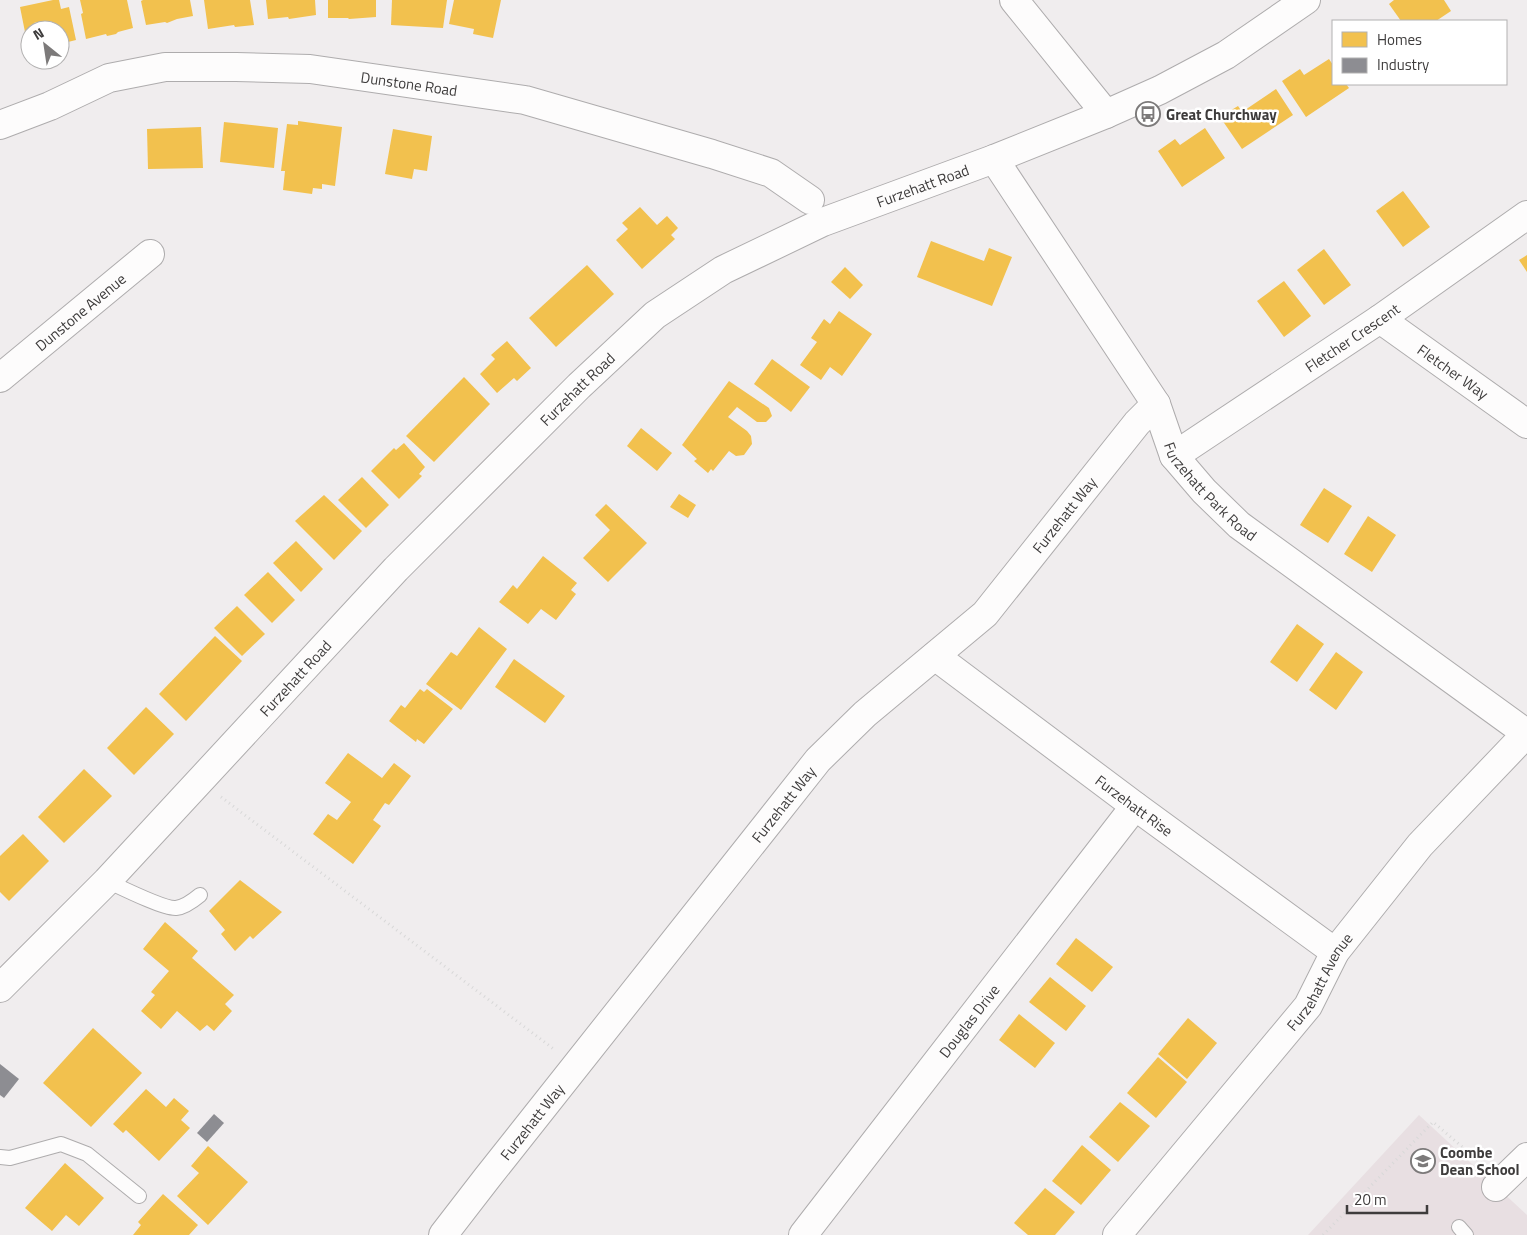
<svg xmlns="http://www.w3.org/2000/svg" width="1527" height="1235" viewBox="0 0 1527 1235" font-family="'Titillium Web',sans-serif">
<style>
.built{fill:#e8dfe2}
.homes{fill:#f2c14e}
.industry{fill:#8d8d92}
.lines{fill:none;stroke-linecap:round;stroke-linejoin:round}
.service-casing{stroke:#aeacad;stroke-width:16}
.minor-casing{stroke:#aeacad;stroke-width:30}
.tertiary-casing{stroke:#aeacad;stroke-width:30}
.path{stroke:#d8d8d8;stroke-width:3;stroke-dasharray:1 4;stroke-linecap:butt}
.service{stroke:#fdfcfc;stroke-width:14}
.minor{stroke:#fdfcfc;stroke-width:28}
.tertiary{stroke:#fdfcfc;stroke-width:28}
.labels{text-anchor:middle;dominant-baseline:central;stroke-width:5;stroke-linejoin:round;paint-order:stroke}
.street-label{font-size:15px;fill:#3e3c3c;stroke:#fff}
.poi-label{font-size:15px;font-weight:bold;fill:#3e3c3c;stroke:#fff;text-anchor:start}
</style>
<rect width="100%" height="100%" fill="#f0edee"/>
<polygon class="built" points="1419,1115 1527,1215 1527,1235 1308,1235"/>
<g class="homes">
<polygon points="53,0 59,0 61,9 69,7 76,40 60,44 60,30 30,30 29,52 20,7"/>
<polygon points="80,0 127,0 133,28 118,32 116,34 107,36 106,34 86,39 81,14 83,13"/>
<polygon points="143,0 190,0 193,16 177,19 167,23 165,22 146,25 141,1"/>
<polygon points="204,0 250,0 254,25 235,27 234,25 208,29"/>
<polygon points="266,0 315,0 316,15 289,19 288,17 268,19"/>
<polygon points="328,0 376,0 376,17 349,19 348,18 328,18"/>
<polygon points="392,0 447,0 443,28 391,25"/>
<polygon points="454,0 501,0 493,38 473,34 474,29 449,24"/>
<polygon points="1394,0 1444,0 1451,11 1436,21 1401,21 1389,4"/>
<polygon points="1329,59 1333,65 1333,84 1346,84 1349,88 1306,117 1282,81 1300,69 1304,75"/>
<polygon points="1276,89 1293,115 1242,149 1220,117 1238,106 1242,112"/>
<polygon points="298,121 342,127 335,186 322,184 322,189 313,188 312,194 283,190 285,171 281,171 287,124 298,125"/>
<polygon points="224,122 278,128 274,168 220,162"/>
<polygon points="201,127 203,168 148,169 147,129"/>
<polygon points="1205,128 1225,158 1182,187 1158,151 1175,139 1180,145"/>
<polygon points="393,129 432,136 427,171 414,169 412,179 385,174"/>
<polygon points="1403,191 1430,227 1403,247 1376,211"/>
<polygon points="640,207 657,225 667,216 678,228 671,235 675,239 642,269 616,240 628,229 622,223"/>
<polygon points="931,241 984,261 989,248 1012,257 992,306 917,277"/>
<polygon points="1324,249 1351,285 1324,305 1297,270"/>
<polygon points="1527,255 1527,272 1519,260"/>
<polygon points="587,265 614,294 556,347 529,318"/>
<polygon points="845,267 863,285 850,299 831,282"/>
<polygon points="1284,281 1311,316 1284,337 1257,301"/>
<polygon points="839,311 872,334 842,376 830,367 821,380 800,365 817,342 811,338 824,319 830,324"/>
<polygon points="507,341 531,368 517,381 514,378 497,393 480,374 495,359 491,355"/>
<polygon points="772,359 810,387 791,412 754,384"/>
<polygon points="464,377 490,404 434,462 406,436"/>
<polygon points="729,381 769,408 772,416 766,422 757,422 737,407 728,417 747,431 751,436 752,444 744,455 736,456 729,451 713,471 711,469 708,473 694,461 697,459 682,445"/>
<polygon points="641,428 672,453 657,471 627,446"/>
<polygon points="404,443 425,467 419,474 422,476 399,499 371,471 394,448 396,450"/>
<polygon points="362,477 389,505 366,528 338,500"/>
<polygon points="1324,488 1352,506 1328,543 1300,525"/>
<polygon points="679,494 696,505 688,518 670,507"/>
<polygon points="324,495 362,531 334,560 295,521"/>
<polygon points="606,504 647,543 608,582 583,558 610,530 595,515"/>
<polygon points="1368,516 1396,535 1372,572 1344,554"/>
<polygon points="296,541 323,569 301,592 273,563"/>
<polygon points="543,556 577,583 571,590 576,594 556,620 541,609 528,624 499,602 513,585 517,589"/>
<polygon points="268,572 295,600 272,623 244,595"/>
<polygon points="237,606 265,634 242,656 214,628"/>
<polygon points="1297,624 1324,644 1297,682 1270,662"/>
<polygon points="479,627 507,649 461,710 426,684 451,652 457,656"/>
<polygon points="215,636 242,661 186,721 159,694"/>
<polygon points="1336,652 1363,672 1336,710 1309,690"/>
<polygon points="514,659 565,696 545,723 495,687"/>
<polygon points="420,689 424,692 427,689 453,709 424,744 417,739 416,742 389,721 401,705 405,708"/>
<polygon points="146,707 174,734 134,775 107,748"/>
<polygon points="348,753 382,778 394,763 411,776 389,805 385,803 373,820 381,826 353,864 313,834 328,814 337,820 351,802 325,783"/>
<polygon points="84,769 112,796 64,843 38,817"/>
<polygon points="23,834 49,861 9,901 0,892 0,856"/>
<polygon points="240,880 282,912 253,939 250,936 235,951 221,934 225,930 209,911"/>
<polygon points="165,922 198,951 192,958 234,995 225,1004 232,1011 214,1031 207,1025 200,1031 177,1011 161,1029 141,1011 155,995 151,992 169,971 143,949"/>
<polygon points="1076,938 1113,967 1092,992 1056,964"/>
<polygon points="1050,977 1086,1006 1066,1031 1029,1002"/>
<polygon points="1019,1014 1055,1043 1035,1068 999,1040"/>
<polygon points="1188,1018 1217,1043 1187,1079 1158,1054"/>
<polygon points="93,1028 142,1073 91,1127 43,1083"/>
<polygon points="1158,1057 1187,1082 1156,1118 1127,1093"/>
<polygon points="146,1089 166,1107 174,1098 189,1111 181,1120 190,1128 159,1161 126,1130 123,1133 113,1124"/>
<polygon points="1120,1102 1150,1126 1118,1162 1089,1137"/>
<polygon points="1082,1145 1111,1170 1081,1205 1052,1181"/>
<polygon points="208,1146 248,1182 208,1225 177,1196 199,1173 191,1166"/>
<polygon points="65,1163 104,1198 79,1226 66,1215 52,1231 25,1208"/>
<polygon points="1045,1188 1075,1212 1055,1235 1028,1235 1014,1223"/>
<polygon points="163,1194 198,1225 189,1235 133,1235 141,1225 138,1222"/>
</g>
<g class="industry">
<polygon points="0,1064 19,1079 4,1098 0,1095"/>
<polygon points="214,1114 224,1123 207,1142 197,1133"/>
</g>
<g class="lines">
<defs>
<g id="service">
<path d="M107 881C120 887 164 909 176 908 185 907 194 900 200 895"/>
<polyline points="0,1157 10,1158 61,1144 87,1154 139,1196"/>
<polyline points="1459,1227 1466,1235"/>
</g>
<g id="minor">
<polyline points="1014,0 1106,114"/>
<path id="s1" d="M0 125 50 106 109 78 165 67H236L310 69 525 100 712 154 771 173 810 200"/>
<path id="s2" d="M994 159 1156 404 1174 456 1204 491 1239 525 1526 733"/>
<path id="s3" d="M1380 319 1527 424"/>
<path id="s4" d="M0 378 150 254"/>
<path id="s5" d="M1174 456 1380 319 1527 215"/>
<path id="s6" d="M935 656 1135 806 1335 952"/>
<polyline points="1496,1187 1527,1157"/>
<path id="s7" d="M443 1235 487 1178 818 760 865 714 985 614 1137 423 1156 404"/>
<path id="s8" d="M803 1235 1135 806"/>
<path id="s9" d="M1117 1235 1308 1006 1335 952 1420 845 1527 733"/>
</g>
<g id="tertiary">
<path id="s10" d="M0 988 107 881 396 569 579 386 655 315 723 270 823 222 994 159 1106 114 1160 90 1226 55 1306 0"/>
</g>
</defs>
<use href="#service" class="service-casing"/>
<use href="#minor" class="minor-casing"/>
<use href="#tertiary" class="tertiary-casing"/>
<g class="path">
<polyline points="221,797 555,1050"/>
<polyline points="1323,1235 1433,1122 1481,1163"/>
</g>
<use href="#service" class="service"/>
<use href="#minor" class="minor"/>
<use href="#tertiary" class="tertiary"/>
</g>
<defs>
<symbol id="bus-ring" viewBox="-11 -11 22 22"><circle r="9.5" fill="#fff" stroke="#7c7a7a" stroke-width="1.5"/><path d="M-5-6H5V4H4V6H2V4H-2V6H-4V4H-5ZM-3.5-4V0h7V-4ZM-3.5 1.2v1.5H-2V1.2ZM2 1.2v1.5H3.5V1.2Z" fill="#7c7a7a"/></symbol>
<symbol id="school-ring" viewBox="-11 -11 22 22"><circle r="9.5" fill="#fff" stroke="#7c7a7a" stroke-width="1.5"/><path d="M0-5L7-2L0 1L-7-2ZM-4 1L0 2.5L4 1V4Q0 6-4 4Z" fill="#7c7a7a"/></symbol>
</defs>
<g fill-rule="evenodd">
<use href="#bus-ring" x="1134" y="100" width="28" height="28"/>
<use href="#school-ring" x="1409" y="1147" width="28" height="28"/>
</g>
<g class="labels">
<g class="street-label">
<text stroke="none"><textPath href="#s1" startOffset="421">Dunstone Road</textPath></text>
<text stroke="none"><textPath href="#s10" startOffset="1238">Furzehatt Road</textPath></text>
<text stroke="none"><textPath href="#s4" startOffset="104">Dunstone Avenue</textPath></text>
<text stroke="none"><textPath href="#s5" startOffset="214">Fletcher Crescent</textPath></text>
<text stroke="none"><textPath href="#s3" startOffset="90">Fletcher Way</textPath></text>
<text stroke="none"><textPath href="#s10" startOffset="832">Furzehatt Road</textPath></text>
<text stroke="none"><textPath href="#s2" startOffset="399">Furzehatt Park Road</textPath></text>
<text stroke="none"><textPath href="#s7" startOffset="954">Furzehatt Way</textPath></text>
<text stroke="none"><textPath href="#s10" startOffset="428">Furzehatt Road</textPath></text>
<text stroke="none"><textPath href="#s7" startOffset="549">Furzehatt Way</textPath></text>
<text stroke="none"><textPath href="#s6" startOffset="249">Furzehatt Rise</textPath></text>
<text stroke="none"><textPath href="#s9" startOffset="325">Furzehatt Avenue</textPath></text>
<text stroke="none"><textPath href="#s8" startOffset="271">Douglas Drive</textPath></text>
<text stroke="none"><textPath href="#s7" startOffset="144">Furzehatt Way</textPath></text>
</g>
<g class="poi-label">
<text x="1166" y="114">Great Churchway</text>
<text x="1440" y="1152">Coombe<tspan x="1440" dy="17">Dean School</tspan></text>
</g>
</g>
<rect x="1332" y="20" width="175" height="65" fill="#ffffff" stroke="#b2b1b1"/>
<rect x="1342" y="32" width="25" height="15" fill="#f2c14e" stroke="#b2b1b1"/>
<text x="1377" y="45" font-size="15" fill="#3e3c3c">Homes</text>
<rect x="1342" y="58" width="25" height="15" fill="#8d8d92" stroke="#b2b1b1"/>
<text x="1377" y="70" font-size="15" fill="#3e3c3c">Industry</text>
<g transform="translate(45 45) rotate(330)"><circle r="24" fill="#ffffff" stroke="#b2b1b1"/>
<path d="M0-4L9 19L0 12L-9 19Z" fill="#7c7a7a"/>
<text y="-8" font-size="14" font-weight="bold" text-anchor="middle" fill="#3e3c3c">N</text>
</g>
<path d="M1347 1205v8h80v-8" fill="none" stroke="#3e3c3c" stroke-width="2.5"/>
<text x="1354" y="1205" font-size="15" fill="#3e3c3c" stroke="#ffffff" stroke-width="4" paint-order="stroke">20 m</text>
</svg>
